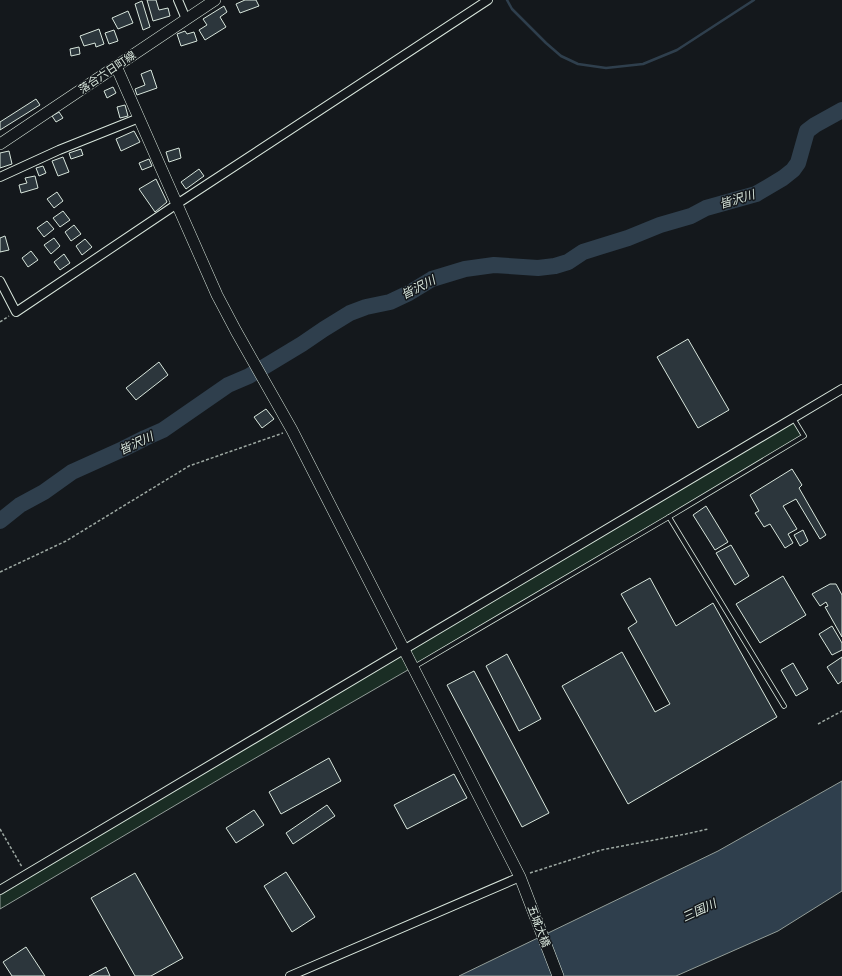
<svg xmlns="http://www.w3.org/2000/svg" width="842" height="976" viewBox="0 0 842 976" font-family="Montserrat,'Noto Sans JP',sans-serif">
<style>
.green{fill:#1a2d24;stroke:#939e99}
.water{fill:#2f3f4d;stroke:#939e99}
.lines{fill:none;stroke-linecap:round;stroke-linejoin:round}
.stream{stroke:#2f3f4d;stroke-width:2.5}
.river{stroke:#2f3f4d;stroke-width:16}
.building{fill:#2c363c;stroke:#d8e6dc}
.lane-casing{stroke:#d8e6dc;stroke-width:5.5}
.street-casing{stroke:#d8e6dc;stroke-width:10}
.secondary-casing{stroke:#d8e6dc;stroke-width:12}
.path{stroke:#9da8a2;stroke-width:1.5;stroke-dasharray:3 2;stroke-linecap:butt}
.lane{stroke:#14181c;stroke-width:4}
.street{stroke:#14181c;stroke-width:8}
.secondary{stroke:#14181c;stroke-width:11}
.labels{text-anchor:middle;dominant-baseline:central;stroke-width:3;stroke-linejoin:round;paint-order:stroke}
.street-label{font-size:11px;fill:#d8e6dc;stroke:#14181c}
.water-label{font-size:12px;font-style:italic;fill:#d8e6dc;stroke:#14181c}
</style>
<rect width="100%" height="100%" fill="#14181c"/>
<polygon class="green" points="793,418 804,436 413,667 240,767 0,909 0,890"/>
<polygon class="water" points="842,781 842,891 778,931 676,976 459,976 718,851"/>
<g class="lines">
<polyline class="stream" points="507,0 512,9 546,43 561,56 578,64 606,68 643,64 677,50 754,0"/>
<polyline class="river" points="0,521 20,505 44,492 72,472 123,449 145,438 163,430 228,385 249,376 302,344 324,329 350,313 366,307 390,302 409,293 432,279 465,269 494,265 538,268 555,266 568,262 583,252 628,238 660,225 691,216 706,208 756,194 783,178 793,170 798,163 807,131 815,125 842,110"/>
</g>
<g class="building">
<polygon points="147,0 156,0 159,10 168,8 170,16 153,21"/>
<polygon points="245,0 256,0 259,6 240,13 236,4"/>
<polygon points="142,1 150,27 143,30 135,4"/>
<polygon points="224,6 227,12 220,17 226,27 205,40 199,30 207,25 203,19"/>
<polygon points="128,11 133,23 118,29 112,18"/>
<polygon points="99,29 104,44 96,47 95,43 84,46 80,36"/>
<polygon points="114,30 118,41 109,44 105,33"/>
<polygon points="185,31 187,34 194,32 197,41 181,46 177,34"/>
<polygon points="79,47 80,54 71,56 70,49"/>
<polygon points="151,70 157,88 137,95 135,89 145,85 141,74"/>
<polygon points="113,87 116,93 107,98 104,91"/>
<polygon points="36,99 40,105 0,130 0,122"/>
<polygon points="125,105 128,116 120,118 117,107"/>
<polygon points="59,112 63,118 56,122 52,116"/>
<polygon points="134,131 140,142 121,151 116,139"/>
<polygon points="179,148 181,158 169,162 166,152"/>
<polygon points="81,149 83,155 71,159 69,153"/>
<polygon points="9,151 12,164 0,168 0,153"/>
<polygon points="63,157 69,172 58,176 52,161"/>
<polygon points="149,159 152,166 142,170 139,163"/>
<polygon points="43,166 46,173 39,176 36,168"/>
<polygon points="199,169 204,176 186,189 181,182"/>
<polygon points="35,176 38,188 21,193 19,185 27,183 25,178"/>
<polygon points="156,179 167,202 155,212 139,189"/>
<polygon points="57,192 63,201 54,208 47,199"/>
<polygon points="63,211 70,220 60,227 53,218"/>
<polygon points="47,221 54,229 44,237 37,228"/>
<polygon points="74,225 81,234 71,241 65,232"/>
<polygon points="5,236 9,250 0,252 0,238"/>
<polygon points="54,238 60,246 51,254 44,245"/>
<polygon points="85,239 92,247 82,255 76,246"/>
<polygon points="31,251 38,260 28,267 22,258"/>
<polygon points="64,254 70,263 60,270 54,262"/>
<polygon points="688,339 729,410 698,428 657,357"/>
<polygon points="159,362 168,375 136,400 126,388"/>
<polygon points="266,409 274,419 262,428 254,417"/>
<polygon points="792,469 802,485 799,488 826,535 820,539 796,499 783,506 797,529 788,534 793,543 785,548 770,524 764,527 755,513 759,511 750,495"/>
<polygon points="706,506 728,542 715,550 693,515"/>
<polygon points="803,530 808,541 800,546 794,535"/>
<polygon points="731,545 749,576 735,585 716,553"/>
<polygon points="783,576 806,615 760,643 736,604"/>
<polygon points="650,578 676,626 713,603 777,717 628,804 562,686 622,652 655,712 670,704 628,628 637,622 621,594"/>
<polygon points="830,584 836,584 842,595 842,637 825,607 828,606 826,602 820,606 812,594"/>
<polygon points="832,626 842,643 842,650 832,655 819,634"/>
<polygon points="507,654 541,719 519,731 486,666"/>
<polygon points="842,657 842,681 838,684 827,667"/>
<polygon points="793,663 808,689 796,696 781,670"/>
<polygon points="474,671 549,813 522,827 447,685"/>
<polygon points="329,758 341,781 281,814 269,792"/>
<polygon points="454,774 467,798 407,829 394,805"/>
<polygon points="327,805 335,816 293,844 286,833"/>
<polygon points="254,810 264,825 236,843 226,828"/>
<polygon points="286,872 315,917 292,932 264,886"/>
<polygon points="135,873 183,958 151,976 135,976 91,898"/>
<polygon points="26,947 45,976 12,976 3,962"/>
<polygon points="106,967 110,976 89,976"/>
</g>
<g class="lines">
<defs>
<g id="lane">
<polyline points="669,517 804,436 793,418"/>
<polyline points="414,667 669,517 784,706"/>
</g>
<g id="street">
<polyline points="178,0 186,19"/>
<polyline points="0,177 59,150 139,118"/>
<polyline points="0,281 16,312 177,204 488,0"/>
<polyline points="0,890 842,389"/>
<polyline points="290,976 520,877"/>
</g>
<g id="secondary">
<polyline points="116,66 217,295 236,331 292,430 520,877 558,976"/>
<polyline points="0,144 215,0"/>
</g>
</defs>
<use href="#lane" class="lane-casing"/>
<use href="#street" class="street-casing"/>
<use href="#secondary" class="secondary-casing"/>
<g class="path">
<polyline points="0,322 9,316"/>
<polyline points="0,572 66,541 189,466 283,433"/>
<polyline points="818,724 842,711"/>
<polyline points="0,829 22,867"/>
<polyline points="530,873 601,850 686,834 708,829"/>
</g>
<use href="#lane" class="lane"/>
<use href="#street" class="street"/>
<use href="#secondary" class="secondary"/>
</g>
<g class="labels">
<g class="street-label">
<text transform="translate(107 72) rotate(-34)">落合六日町線</text>
<text transform="translate(539 926) rotate(69)">五城大橋</text>
</g>
<g class="water-label">
<text transform="translate(737 199) rotate(-17)">皆沢川</text>
<text transform="translate(418 287) rotate(-27)">皆沢川</text>
<text transform="translate(136 443) rotate(-25)">皆沢川</text>
<text transform="translate(699 910) rotate(-25)">三国川</text>
</g>
</g>
</svg>
